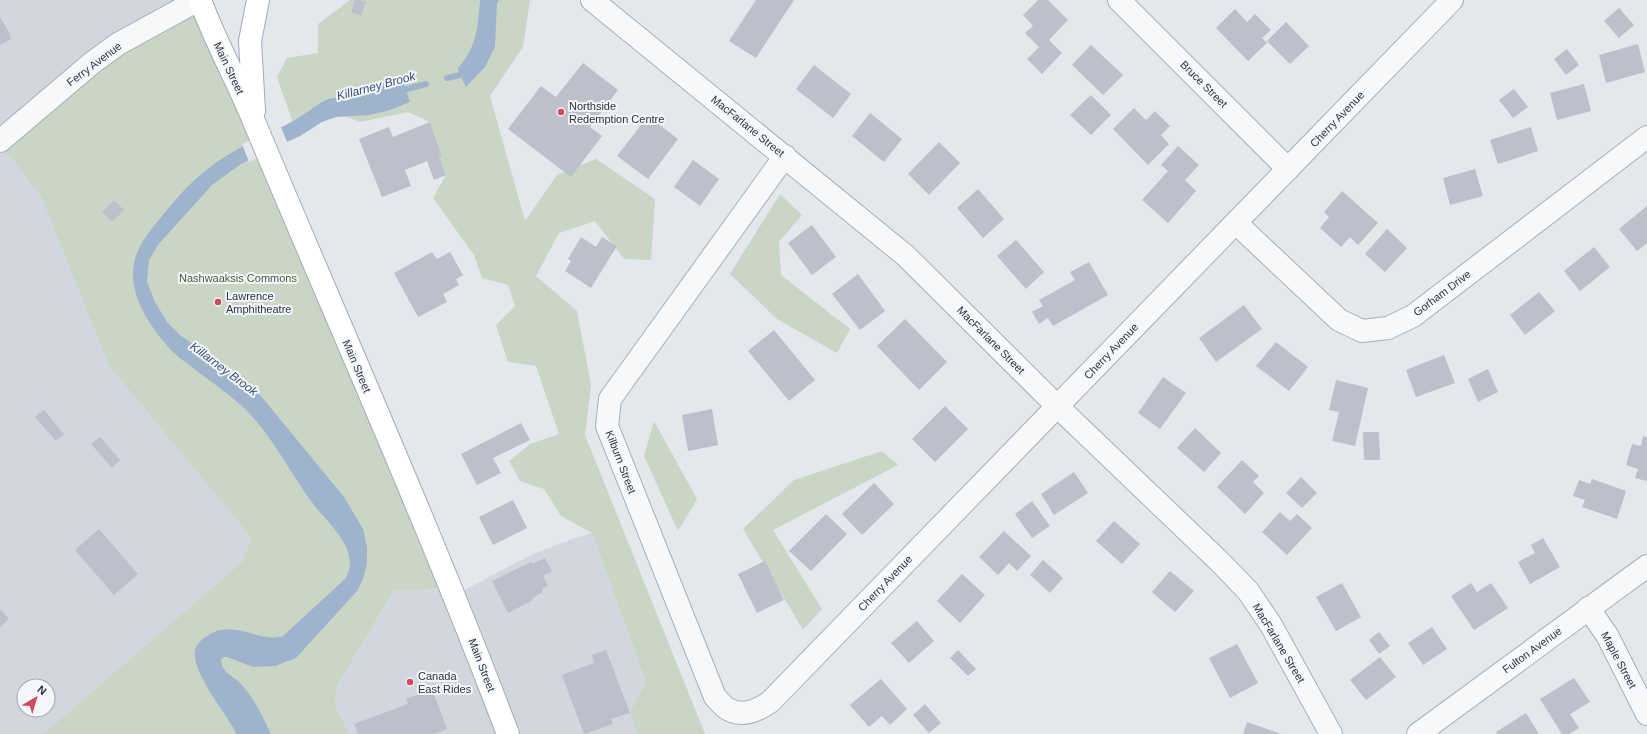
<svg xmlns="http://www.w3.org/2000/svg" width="1647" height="734" viewBox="0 0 1647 734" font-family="Helvetica,sans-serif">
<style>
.built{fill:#d2d6de;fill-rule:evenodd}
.green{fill:#c9d6c5}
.water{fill:#9fb4cc}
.pier{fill:#e4e7ec}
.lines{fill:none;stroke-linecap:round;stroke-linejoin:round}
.stream{stroke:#9fb4cc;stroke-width:6}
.building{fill:#bbc0ca}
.minor-casing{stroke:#a9aeb7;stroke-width:24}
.major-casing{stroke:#a3abb8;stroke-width:24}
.minor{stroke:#f7f8fa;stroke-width:22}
.major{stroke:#fff;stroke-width:22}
.poi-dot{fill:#d1495b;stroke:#f4f6f9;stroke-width:1.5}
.labels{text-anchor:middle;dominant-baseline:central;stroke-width:4;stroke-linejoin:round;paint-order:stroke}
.street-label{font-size:11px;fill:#2b3445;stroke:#f4f6f9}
.poi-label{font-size:11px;fill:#2b3445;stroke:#f4f6f9;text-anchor:start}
.park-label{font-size:11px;fill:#3f6138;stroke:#f4f6f9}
.water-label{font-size:12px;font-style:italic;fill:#34527a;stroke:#f4f6f9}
</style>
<rect width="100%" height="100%" fill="#e4e7ec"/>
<g class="built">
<polygon points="0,0 198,0 0,141"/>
<path d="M0 143 41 197 109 366 251 537 242 562 43 734H0ZM24 686H48V710H24Z"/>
<polygon points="592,533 664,734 349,734 335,705 337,686 394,590 421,591 451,585 455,595 531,555 575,538"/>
</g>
<g class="green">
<polygon points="198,0 451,585 421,591 394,590 337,686 335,705 349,734 43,734 242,562 251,537 109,366 41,197 0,143"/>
<polygon points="350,0 530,0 523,47 490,96 525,221 557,175 596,159 655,199 651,260 624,259 595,221 559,233 536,276 577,311 591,385 585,435 705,734 638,734 630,713 646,683 592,533 561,516 544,489 520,481 509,461 530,444 559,434 536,366 508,362 496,325 515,306 508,285 482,278 474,255 433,198 446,175 439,157 442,155 430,122 408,112 360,122 329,110 295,129 277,77 287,58 318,53 318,24"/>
<polygon points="780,194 802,215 779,242 781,275 850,329 837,353 777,319 730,274"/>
<polygon points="654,421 697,499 678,531 644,456"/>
<polygon points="882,451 898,465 773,530 822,609 803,630 743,529 794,480"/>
</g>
<g class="water">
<path d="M480 0H499L497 4 495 47 485 67 466 87 460 75 458 68C477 47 478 26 480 0Z"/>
<path d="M403 81 410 102 387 111 369 115 336 117 322 122 300 136 241 164 212 185 158 245 149 260 147 281 154 300 167 322 181 336 215 358 261 396 344 497 363 529 367 547V564L363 579 357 591 296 658 275 666 253 667 227 657H223L221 660C222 672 230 674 238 681 253 696 262 715 271 734H236C235 729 230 723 227 718 218 703 188 665 196 647 200 640 205 637 212 633 237 621 260 643 283 636L346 578C348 573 350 569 350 564 350 541 328 523 314 505 291 475 275 440 248 412 232 396 211 382 193 368 186 362 176 356 170 349 148 324 123 288 137 253 143 237 156 224 166 211 184 189 203 170 226 156 248 142 272 133 295 120 306 114 315 105 326 100 336 96 346 98 355 96 363 94 368 88 374 85 383 81 394 81 403 81Z"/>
</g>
<polygon class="pier" points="280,125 288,144 249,162 242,144"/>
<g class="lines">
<g class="stream">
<polyline points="447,78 460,75 464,70"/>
<polyline points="399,91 426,84"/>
</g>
</g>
<g class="building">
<polygon points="355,0 366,1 361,16 351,12"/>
<polygon points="756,0 794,0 756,58 729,41"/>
<polygon points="1038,0 1048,0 1068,20 1049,40 1062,53 1042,74 1027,59 1039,47 1025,33 1033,26 1023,15"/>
<polygon points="1619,8 1634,25 1619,38 1604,21"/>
<polygon points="1235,9 1247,22 1255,14 1271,30 1262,38 1267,43 1248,61 1216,28"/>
<polygon points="0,17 10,34 11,39 0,45"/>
<polygon points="1286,22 1309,46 1290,64 1267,41"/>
<polygon points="1638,44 1645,72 1606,83 1599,55"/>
<polygon points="1091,45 1123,75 1103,95 1072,65"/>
<polygon points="1567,49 1579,65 1566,75 1554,59"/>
<polygon points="583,63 618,90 590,127 602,136 571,177 508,129 541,86 556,97"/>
<polygon points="814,65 851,94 833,118 796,89"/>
<polygon points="1584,84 1591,111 1557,120 1550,93"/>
<polygon points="1514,89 1528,107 1513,118 1499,100"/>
<polygon points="1091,95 1111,115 1091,135 1070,115"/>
<polygon points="1134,108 1146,120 1155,111 1170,126 1161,135 1169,144 1148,165 1113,129"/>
<polygon points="870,113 902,139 884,162 852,136"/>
<polygon points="648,116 678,139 648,179 617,156"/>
<polygon points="430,122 442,156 439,157 446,175 434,180 427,161 405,170 411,186 382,197 359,139 389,127 393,137"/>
<polygon points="1531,127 1538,151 1498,164 1490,140"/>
<polygon points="939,142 960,163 929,195 908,174"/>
<polygon points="1178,146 1199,165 1185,180 1196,191 1168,223 1142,200 1168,171 1161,165"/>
<polygon points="693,160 719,179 700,206 674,187"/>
<polygon points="1475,169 1483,196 1450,205 1443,178"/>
<polygon points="978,189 1004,219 983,238 957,208"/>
<polygon points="1342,191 1378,223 1358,245 1350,237 1341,247 1320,228 1329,217 1324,212"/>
<polygon points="114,200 124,210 112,222 102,212"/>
<polygon points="1647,206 1647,243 1637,251 1619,229"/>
<polygon points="812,225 836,257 812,275 788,243"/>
<polygon points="1387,229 1407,248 1385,272 1365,254"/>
<polygon points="581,237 596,247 602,237 617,246 591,288 565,271 571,261 568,259"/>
<polygon points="1016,240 1044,272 1026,289 997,256"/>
<polygon points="1594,247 1610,267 1580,291 1564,271"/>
<polygon points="432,252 437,259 450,252 463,275 456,279 459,285 443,294 447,302 418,317 394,273"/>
<polygon points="1089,262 1108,295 1053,326 1048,318 1039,324 1032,312 1043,306 1039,300 1075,280 1070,272"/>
<polygon points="858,274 885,311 860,330 832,294"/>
<polygon points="1539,292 1555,311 1525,335 1510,315"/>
<polygon points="1244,305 1262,329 1216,362 1199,338"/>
<polygon points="905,319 947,362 919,390 877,346"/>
<polygon points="774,330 815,380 789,401 748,351"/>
<polygon points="1276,342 1308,367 1289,391 1256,366"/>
<polygon points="1444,355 1455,383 1416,397 1406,370"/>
<polygon points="1488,369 1498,392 1478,402 1468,379"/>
<polygon points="1163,377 1186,393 1160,429 1138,413"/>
<polygon points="1336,380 1368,388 1355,446 1332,441 1339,412 1329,410"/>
<polygon points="945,406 968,429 935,462 912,439"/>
<polygon points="712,409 718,445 688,451 682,415"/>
<polygon points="44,410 64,434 56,441 35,417"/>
<polygon points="521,423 530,440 493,458 501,473 477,485 461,454"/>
<polygon points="1195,428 1221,453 1204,472 1177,448"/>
<polygon points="1363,432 1379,432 1380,460 1364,460"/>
<polygon points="1643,436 1647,437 1647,481 1635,478 1638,469 1626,465 1632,444 1641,446"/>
<polygon points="100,437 120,460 112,468 91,444"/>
<polygon points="1242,460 1259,476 1253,482 1264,493 1245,514 1217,487"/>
<polygon points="1074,472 1088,493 1054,515 1041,494"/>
<polygon points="1301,477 1317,493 1302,508 1286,493"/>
<polygon points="1592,479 1626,491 1617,519 1582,507 1585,500 1573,496 1579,480 1590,484"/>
<polygon points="874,483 894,504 862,535 842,514"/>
<polygon points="513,500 527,528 493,545 479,517"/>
<polygon points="1032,501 1050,526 1032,538 1015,514"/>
<polygon points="1280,512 1290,521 1297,514 1312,528 1287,555 1262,532"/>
<polygon points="826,514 847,534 811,571 789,551"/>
<polygon points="1114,521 1140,544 1122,564 1096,541"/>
<polygon points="99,529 138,574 114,595 75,550"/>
<polygon points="1004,531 1031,556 1017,571 1009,563 998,575 979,557"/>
<polygon points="1543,538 1560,567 1530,584 1518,562 1535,553 1531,545"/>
<polygon points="545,558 552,571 543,576 548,586 542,589 543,592 532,598 533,600 508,613 492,581 531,562 532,564"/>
<polygon points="1043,560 1063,578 1050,593 1030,575"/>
<polygon points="765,561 784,600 757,613 738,574"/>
<polygon points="1170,571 1194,591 1175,612 1152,592"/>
<polygon points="962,574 985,595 960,623 937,601"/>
<polygon points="1342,583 1361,617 1336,631 1316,597"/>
<polygon points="1471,583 1477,592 1491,583 1508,608 1474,630 1451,596"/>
<polygon points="0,609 9,619 0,627"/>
<polygon points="917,621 934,641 909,663 891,643"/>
<polygon points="1432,627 1447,649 1423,665 1408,643"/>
<polygon points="1379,632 1390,646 1379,654 1369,640"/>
<polygon points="1237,644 1258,683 1230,698 1209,658"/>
<polygon points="606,650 630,713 611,719 613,724 584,734 562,675 594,663 592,655"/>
<polygon points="958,650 976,669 968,676 950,658"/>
<polygon points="1380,657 1396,677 1366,700 1350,680"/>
<polygon points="1574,678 1590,702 1570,714 1579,728 1569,734 1562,734 1540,699"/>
<polygon points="881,679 907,709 890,725 882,716 869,727 850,705"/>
<polygon points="432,689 447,729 435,734 358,734 354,724 408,704 406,699"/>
<polygon points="925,704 941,723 929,733 913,715"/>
<polygon points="1526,713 1539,734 1497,734 1496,732"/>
<polygon points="1247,722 1281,734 1243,734"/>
</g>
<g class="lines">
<defs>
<g id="minor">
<polyline points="592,0 906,256 1057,406 1220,562 1248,591 1271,625 1331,734"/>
<polyline points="1119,0 1288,169"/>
<polyline points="0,141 92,63 118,44 198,0"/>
<path d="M785 156 610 399 607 426 715 697C718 700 722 705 726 708 741 718 757 711 770 702L1452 0"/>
<polyline points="1236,223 1339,320 1362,331 1388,328 1413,316 1647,137"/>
<polyline points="1588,608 1607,635 1647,714"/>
<polyline points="1418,734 1647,566"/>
</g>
<g id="major">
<path d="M200 0C216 43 238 82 255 124 340 327 430 528 508 734"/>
<polyline points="254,111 250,41 258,0"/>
</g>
</defs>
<use href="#minor" class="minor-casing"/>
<use href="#major" class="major-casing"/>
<use href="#minor" class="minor"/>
<use href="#major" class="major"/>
</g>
<g class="poi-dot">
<circle cx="561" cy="112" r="4"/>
<circle cx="218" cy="302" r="4"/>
<circle cx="410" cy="682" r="4"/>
</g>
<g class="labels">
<g class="street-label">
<text transform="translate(94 64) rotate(-37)">Ferry Avenue</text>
<text transform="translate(229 68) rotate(65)">Main Street</text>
<text transform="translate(1204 84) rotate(45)">Bruce Street</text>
<text transform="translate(1337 119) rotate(-46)">Cherry Avenue</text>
<text transform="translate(748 126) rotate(39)">MacFarlane Street</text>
<text transform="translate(1442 293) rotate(-37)">Gorham Drive</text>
<text transform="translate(991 340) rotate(45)">MacFarlane Street</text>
<text transform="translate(1111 351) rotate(-46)">Cherry Avenue</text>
<text transform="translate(357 366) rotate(67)">Main Street</text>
<text transform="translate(621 462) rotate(69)">Kilburn Street</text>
<text transform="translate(885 583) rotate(-46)">Cherry Avenue</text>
<text transform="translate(1279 643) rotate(59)">MacFarlane Street</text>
<text transform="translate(1532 650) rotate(-36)">Fulton Avenue</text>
<text transform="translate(1619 660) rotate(62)">Maple Street</text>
<text transform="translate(482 665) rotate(69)">Main Street</text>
</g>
<g class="poi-label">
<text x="569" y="106">Northside<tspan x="569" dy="13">Redemption Centre</tspan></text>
<text x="226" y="296">Lawrence<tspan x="226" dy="13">Amphitheatre</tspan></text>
<text x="418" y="676">Canada<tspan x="418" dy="13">East Rides</tspan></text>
</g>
<g class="park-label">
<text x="238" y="278">Nashwaaksis Commons</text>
</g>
<g class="water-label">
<text transform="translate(376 86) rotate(-15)">Killarney Brook</text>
<text transform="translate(224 369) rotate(37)">Killarney Brook</text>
</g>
</g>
<g transform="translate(36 698) rotate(38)"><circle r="19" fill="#f4f6f9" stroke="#a4a8b1"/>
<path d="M0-3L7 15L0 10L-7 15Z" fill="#d1495b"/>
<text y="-6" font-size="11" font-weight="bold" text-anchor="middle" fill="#2b3445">N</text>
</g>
</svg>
